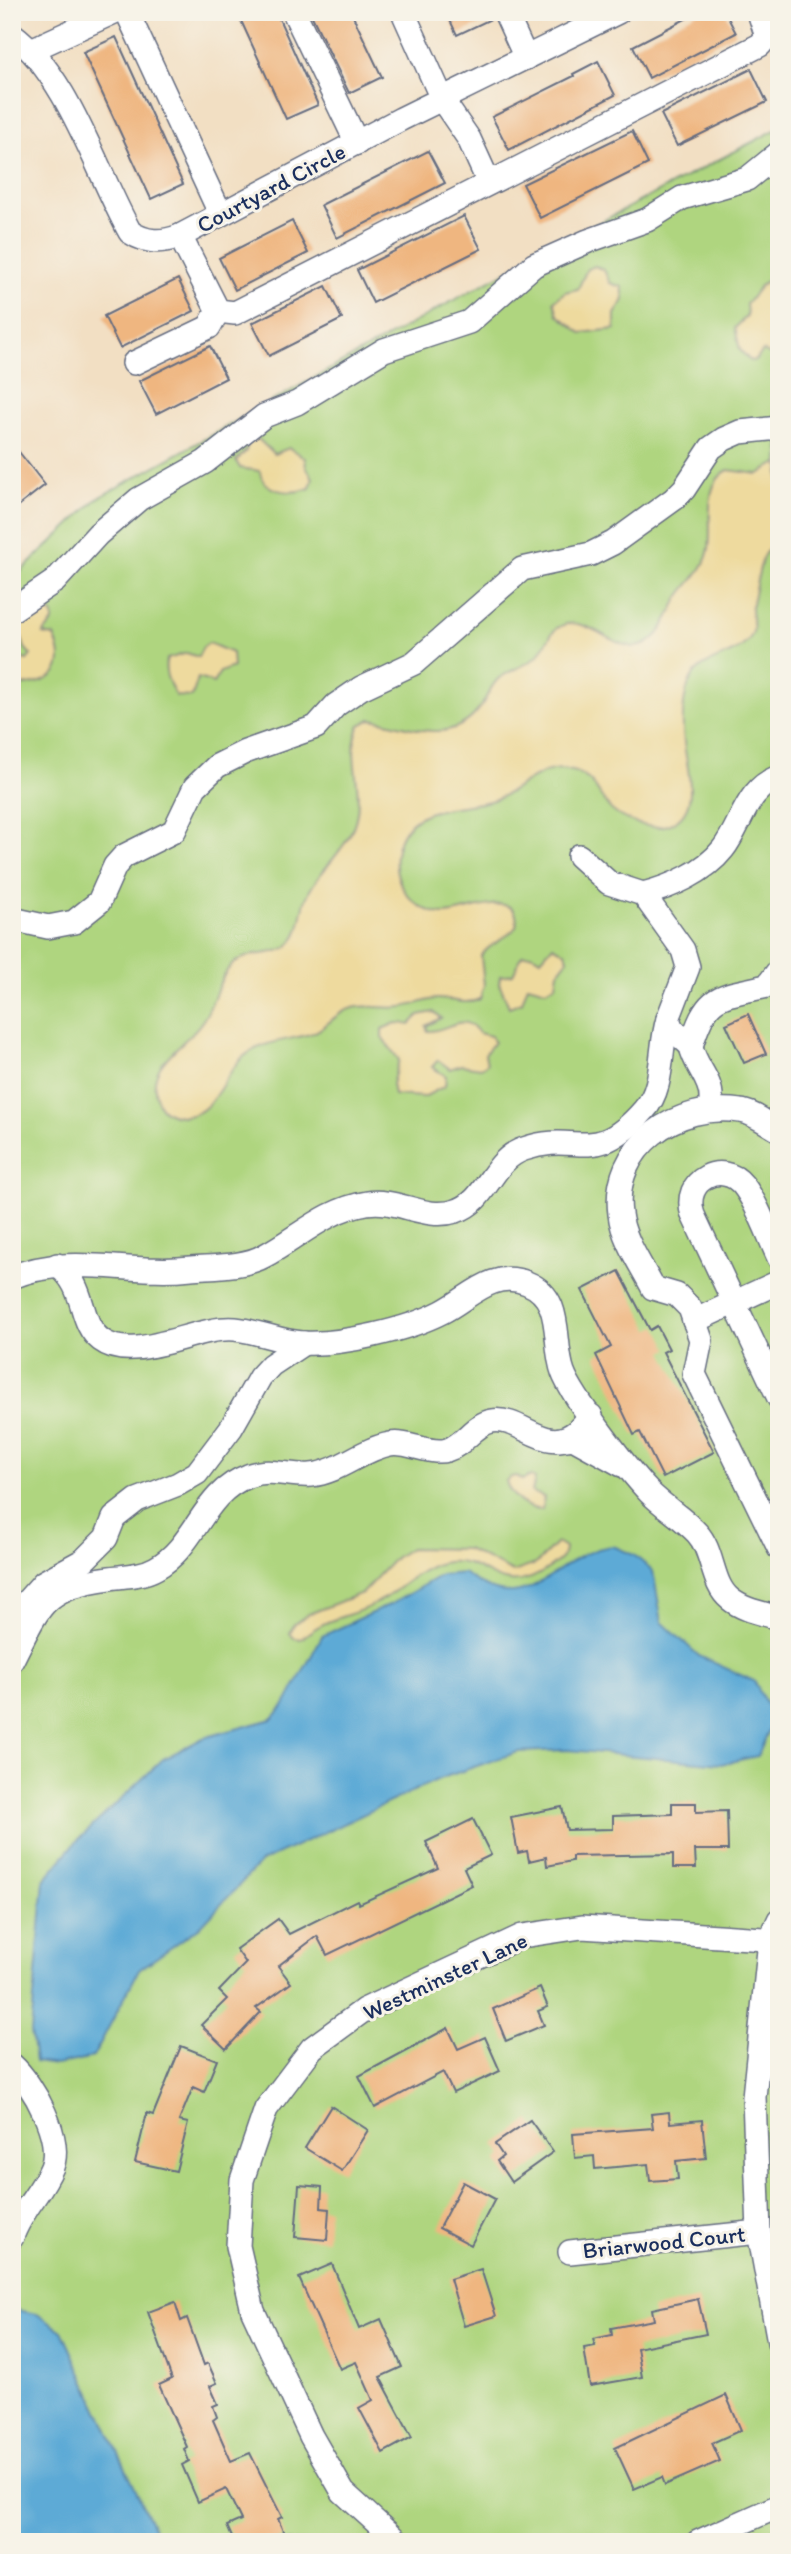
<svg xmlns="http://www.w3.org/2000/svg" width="791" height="2554" viewBox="0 0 791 2554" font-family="Itim,sans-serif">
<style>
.green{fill:#afd57f;stroke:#65826e;stroke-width:2}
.sand{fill:#eeda9e;stroke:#84847e;stroke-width:2}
.water{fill:#5daad6;stroke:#3c6c9a;stroke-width:2}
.building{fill:#efb680}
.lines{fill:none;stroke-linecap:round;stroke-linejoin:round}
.minor-casing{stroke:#666d81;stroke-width:26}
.minor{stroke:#fff;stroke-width:23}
.labels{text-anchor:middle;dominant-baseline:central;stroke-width:6;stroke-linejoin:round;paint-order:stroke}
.street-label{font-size:23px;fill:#1b2f5e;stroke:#f7f3e8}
</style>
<rect width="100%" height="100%" fill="#f7f3e8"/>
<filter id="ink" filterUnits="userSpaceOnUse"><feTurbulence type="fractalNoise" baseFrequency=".0143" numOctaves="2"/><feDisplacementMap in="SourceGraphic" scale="14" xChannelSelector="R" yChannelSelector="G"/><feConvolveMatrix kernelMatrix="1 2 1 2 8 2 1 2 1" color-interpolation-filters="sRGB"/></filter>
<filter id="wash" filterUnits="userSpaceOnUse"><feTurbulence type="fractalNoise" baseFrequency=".00686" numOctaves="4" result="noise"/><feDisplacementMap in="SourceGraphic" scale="28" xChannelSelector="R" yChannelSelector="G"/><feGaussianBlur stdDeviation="1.57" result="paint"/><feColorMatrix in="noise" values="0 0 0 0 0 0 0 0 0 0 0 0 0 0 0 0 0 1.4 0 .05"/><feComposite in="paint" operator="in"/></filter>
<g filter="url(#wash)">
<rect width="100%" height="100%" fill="#f2dfc3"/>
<polygon class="green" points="779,128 779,2542 12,2542 12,580 98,498 485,283"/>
<g class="sand">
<polygon points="595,266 604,270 610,283 622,287 624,300 615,314 615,329 581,333 558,315 554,301 565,292 578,289 587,269"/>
<path d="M767 281 779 288V359L763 351 756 360 750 361 740 350 735 328 747 316 746 304C754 297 757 285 767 281Z"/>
<path d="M255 436 274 454 289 448 305 458 306 467 313 478 310 488C292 495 262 493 260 471L240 468 236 461 246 451 248 441Z"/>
<path d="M779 462C779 486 783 513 779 536 777 545 766 549 763 557 761 561 752 603 751 608 750 619 758 627 750 638 733 662 695 655 687 689 682 707 682 724 684 742 686 768 703 809 670 824 653 832 618 820 607 805 596 790 594 779 575 772 543 760 521 791 493 800 462 810 416 802 400 839 386 873 407 911 444 914 462 915 524 885 516 927 506 940 490 942 481 956L484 985 480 999C466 1006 453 999 438 999 426 999 415 1006 402 1007 384 1010 361 1002 345 1011 332 1017 324 1030 310 1034 287 1041 259 1041 241 1059 223 1076 213 1117 184 1116 173 1116 163 1113 158 1102 142 1063 187 1046 203 1020 215 1003 217 979 233 964 251 948 281 960 294 939 302 927 301 912 306 899 317 869 351 850 357 813 362 783 346 753 360 725L371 719C406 724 446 746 475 714 485 704 488 689 498 679 509 670 524 667 535 658 546 650 548 631 561 626 594 611 627 672 658 634 667 623 672 609 679 597 691 579 705 571 709 548 713 524 701 484 728 470L759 474Z"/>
<path d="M47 610 53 615V622L43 634 54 636C72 674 47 685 14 686L12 656 27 660 31 655 25 648 17 625 21 620H33L40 611Z"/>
<path d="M209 643 232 653 233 667 220 672 213 683 198 678 192 697 176 696C170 686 162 671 167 659L187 653 198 657 203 647Z"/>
<polygon points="553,945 566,952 568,959 558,972 556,985 546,990 528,985 522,1002 509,1007 499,983 500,976 513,974 522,955 531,954 541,959"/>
<path d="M434 1012 441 1018 426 1026 428 1031C448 1032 462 1010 479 1033L491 1036 494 1042 485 1054 487 1064 481 1068 461 1065 450 1069 438 1060 432 1067 446 1076 445 1086 424 1097 394 1095 392 1084 399 1060 382 1037V1029L396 1023 410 1024 419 1015Z"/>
<path d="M517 1476 522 1480 531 1476 535 1479 532 1492 544 1497 542 1510C526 1509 510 1497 506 1481L511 1477Z"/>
<path d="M557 1543 565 1548C565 1558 557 1562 549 1568 499 1603 487 1558 448 1562 420 1565 401 1590 378 1602 349 1619 328 1615 301 1639L294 1638 290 1633 294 1624 309 1614 362 1593 396 1557 410 1548 467 1549 513 1572 536 1564Z"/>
</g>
<g class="water">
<path d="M613 1546 634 1555 653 1571 662 1622 699 1656 754 1681 774 1718 758 1756 721 1764 568 1750 518 1752 439 1779 261 1862 200 1927 139 1970 93 2057 56 2065 35 2062 31 2032 44 1880 76 1842 163 1759 203 1738 272 1719 285 1705 322 1636 393 1603 441 1575 464 1573C531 1626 553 1552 613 1546Z"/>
<polygon points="12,2309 37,2314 62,2331 160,2542 12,2542"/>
</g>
<g id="blocks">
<g class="building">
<polygon points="237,12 276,12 318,105 286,119"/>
<polygon points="310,12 351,12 382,77 349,93"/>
<polygon points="446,12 491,12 493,18 457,35"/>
<polygon points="699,12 725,12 736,33 649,78 633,46"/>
<polygon points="116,37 183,184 151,199 83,52"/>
<polygon points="598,61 615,95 509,150 492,117 574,76 573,74"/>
<polygon points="751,69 767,102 677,146 661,114"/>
<polygon points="632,131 648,164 540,218 523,184"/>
<polygon points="428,151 445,183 337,238 321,205"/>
<polygon points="464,216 481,249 373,303 357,270"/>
<polygon points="292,221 308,253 235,290 219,258"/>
<polygon points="178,279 194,311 120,348 104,316"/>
<polygon points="326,286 342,319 269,356 252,323"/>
<polygon points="210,346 226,378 156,414 139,381"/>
<polygon points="12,443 45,485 12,511"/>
<polygon points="748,1014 766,1054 744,1063 726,1024"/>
<polygon points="619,1271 650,1330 657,1326 669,1349 663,1352 714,1452 663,1478 640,1432 634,1435 596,1355 611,1347 582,1290"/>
<polygon points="672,1803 696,1803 696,1812 727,1811 728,1850 695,1850 696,1868 673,1868 673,1854 572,1856 572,1861 547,1866 546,1857 529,1861 527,1851 518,1853 511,1817 562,1807 567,1830 613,1829 613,1816 672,1814"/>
<polygon points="473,1819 491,1855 464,1868 472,1885 327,1955 317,1936 278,1966 291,1983 256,2008 261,2012 226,2049 201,2025 227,1999 219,1991 246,1963 236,1949 278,1919 289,1934 357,1900 359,1904 438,1868 426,1842"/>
<polygon points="540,1988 548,2007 538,2011 544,2025 506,2041 493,2009"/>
<polygon points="448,2028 458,2049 485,2037 500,2071 453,2093 443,2072 375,2108 359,2076"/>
<polygon points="181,2046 217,2060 204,2092 193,2087 179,2121 188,2123 176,2171 135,2162 147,2113 153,2115"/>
<polygon points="331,2106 368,2130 342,2171 305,2148"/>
<polygon points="669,2112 670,2123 702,2120 706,2158 676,2161 678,2179 650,2181 648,2164 595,2169 594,2156 575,2158 573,2134 653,2128 651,2114"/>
<polygon points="530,2120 553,2152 511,2182 497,2161 503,2156 495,2144"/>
<polygon points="463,2182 495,2199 471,2245 439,2228"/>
<polygon points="299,2185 322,2187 321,2208 329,2209 327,2240 295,2237"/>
<polygon points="332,2264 359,2329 381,2319 402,2367 380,2377 412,2437 383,2453 359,2408 373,2400 356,2362 340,2369 299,2278"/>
<polygon points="481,2269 496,2316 464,2326 450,2279"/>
<polygon points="698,2299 706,2334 637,2348 642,2377 590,2386 584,2348 595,2346 593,2339 612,2335 611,2328 654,2320 652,2309"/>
<polygon points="175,2302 181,2321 187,2318 204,2365 208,2363 217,2383 210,2386 218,2404 213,2406 217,2417 213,2420 231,2461 250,2453 282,2517 278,2519 285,2536 272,2542 234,2542 227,2526 241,2520 226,2489 198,2502 182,2465 189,2461 184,2449 187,2447 159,2385 172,2379 148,2312"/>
<polygon points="726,2395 741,2430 712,2443 720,2461 665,2485 662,2477 634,2489 615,2448"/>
</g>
</g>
</g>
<g filter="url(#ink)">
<use href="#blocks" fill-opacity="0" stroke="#666d81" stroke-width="2"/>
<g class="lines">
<defs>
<g id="minor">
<polyline points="127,12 220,213"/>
<polyline points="294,12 357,143"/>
<polyline points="403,12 443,101 469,139 489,183"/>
<polyline points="505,12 526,58"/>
<path d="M12 34C68 75 96 171 130 232 146 243 162 243 180 236L401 119 618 12"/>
<polyline points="31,50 114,12"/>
<polyline points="180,236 218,311 235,313 760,45 767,37 759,12"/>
<polyline points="134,363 209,327 218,311"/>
<polyline points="12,610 55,581 98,534 139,499 205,462 264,416 297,403 384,350 469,322 534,265 588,241 647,220 682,198 747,179 779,153"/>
<path d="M579 856 609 883 643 894 683 950 688 967 668 1019 672 1029 691 1046C707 993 717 997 767 986L779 970"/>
<path d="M643 894C671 887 705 872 723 849 742 825 746 788 779 777"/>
<polyline points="12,919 48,927 74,922 99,902 115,866 124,856 174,831 195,787 217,766 245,752 316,727 336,705 361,688 414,663 522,569 591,554 613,543 674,499 684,489 711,448 724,439 740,432 779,428"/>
<path d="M691 1046C694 1065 712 1080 711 1098"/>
<path d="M779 1130C767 1124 753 1112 740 1111 677 1102 611 1146 620 1214 623 1240 642 1266 653 1288L677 1295 690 1308 701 1340 694 1374 779 1548"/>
<path d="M779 1258C769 1237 757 1202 743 1185 723 1160 681 1179 693 1215L779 1398"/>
<path d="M57 1265C88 1287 77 1322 101 1340 134 1365 197 1325 235 1329 258 1331 280 1342 303 1343 342 1345 407 1330 442 1312 470 1298 492 1269 527 1283 565 1298 552 1342 563 1372 572 1397 629 1471 649 1492 664 1507 683 1518 697 1533 714 1551 711 1584 730 1599 743 1610 762 1613 779 1618"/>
<path d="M12 1277C70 1253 131 1275 191 1268 214 1266 244 1267 264 1256 298 1238 327 1209 367 1203 398 1198 425 1221 456 1211 488 1201 491 1160 524 1149 579 1130 593 1168 644 1110 665 1088 659 1047 668 1019"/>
<polyline points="694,1321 779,1282"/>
<polyline points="558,1440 573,1438 622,1465"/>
<polyline points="12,1618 44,1582 84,1560 106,1538 114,1518 137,1500 178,1484 197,1473 231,1428 260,1377 271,1365 304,1343"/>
<path d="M12 1660C40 1605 43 1587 110 1578 125 1576 142 1576 156 1568 197 1545 202 1493 248 1476 270 1467 289 1477 311 1475 340 1472 362 1449 390 1444 409 1441 429 1455 447 1450 464 1445 474 1424 492 1421 522 1416 546 1457 577 1431 582 1427 586 1420 591 1416"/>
<polyline points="779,1920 770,1940 754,2097 759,2232 779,2342"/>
<path d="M12 2065C33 2084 63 2138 52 2167 42 2192 21 2210 12 2237"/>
<polyline points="570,2252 759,2232"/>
<polyline points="398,2542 343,2492 311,2436 253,2311 238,2246 242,2180 266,2109 312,2048 364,2010 522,1936 582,1927 779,1940"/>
<polyline points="698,2542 779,2506"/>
</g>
</defs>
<use href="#minor" class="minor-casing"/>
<use href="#minor" class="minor"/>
</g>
</g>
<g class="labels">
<g class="street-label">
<text transform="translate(271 188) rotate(-28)">Courtyard Circle</text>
<text transform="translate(445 1976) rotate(-25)">Westminster Lane</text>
<text transform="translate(664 2242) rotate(-6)">Briarwood Court</text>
</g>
</g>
<rect width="791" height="2554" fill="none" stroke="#f7f3e8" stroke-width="42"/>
</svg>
